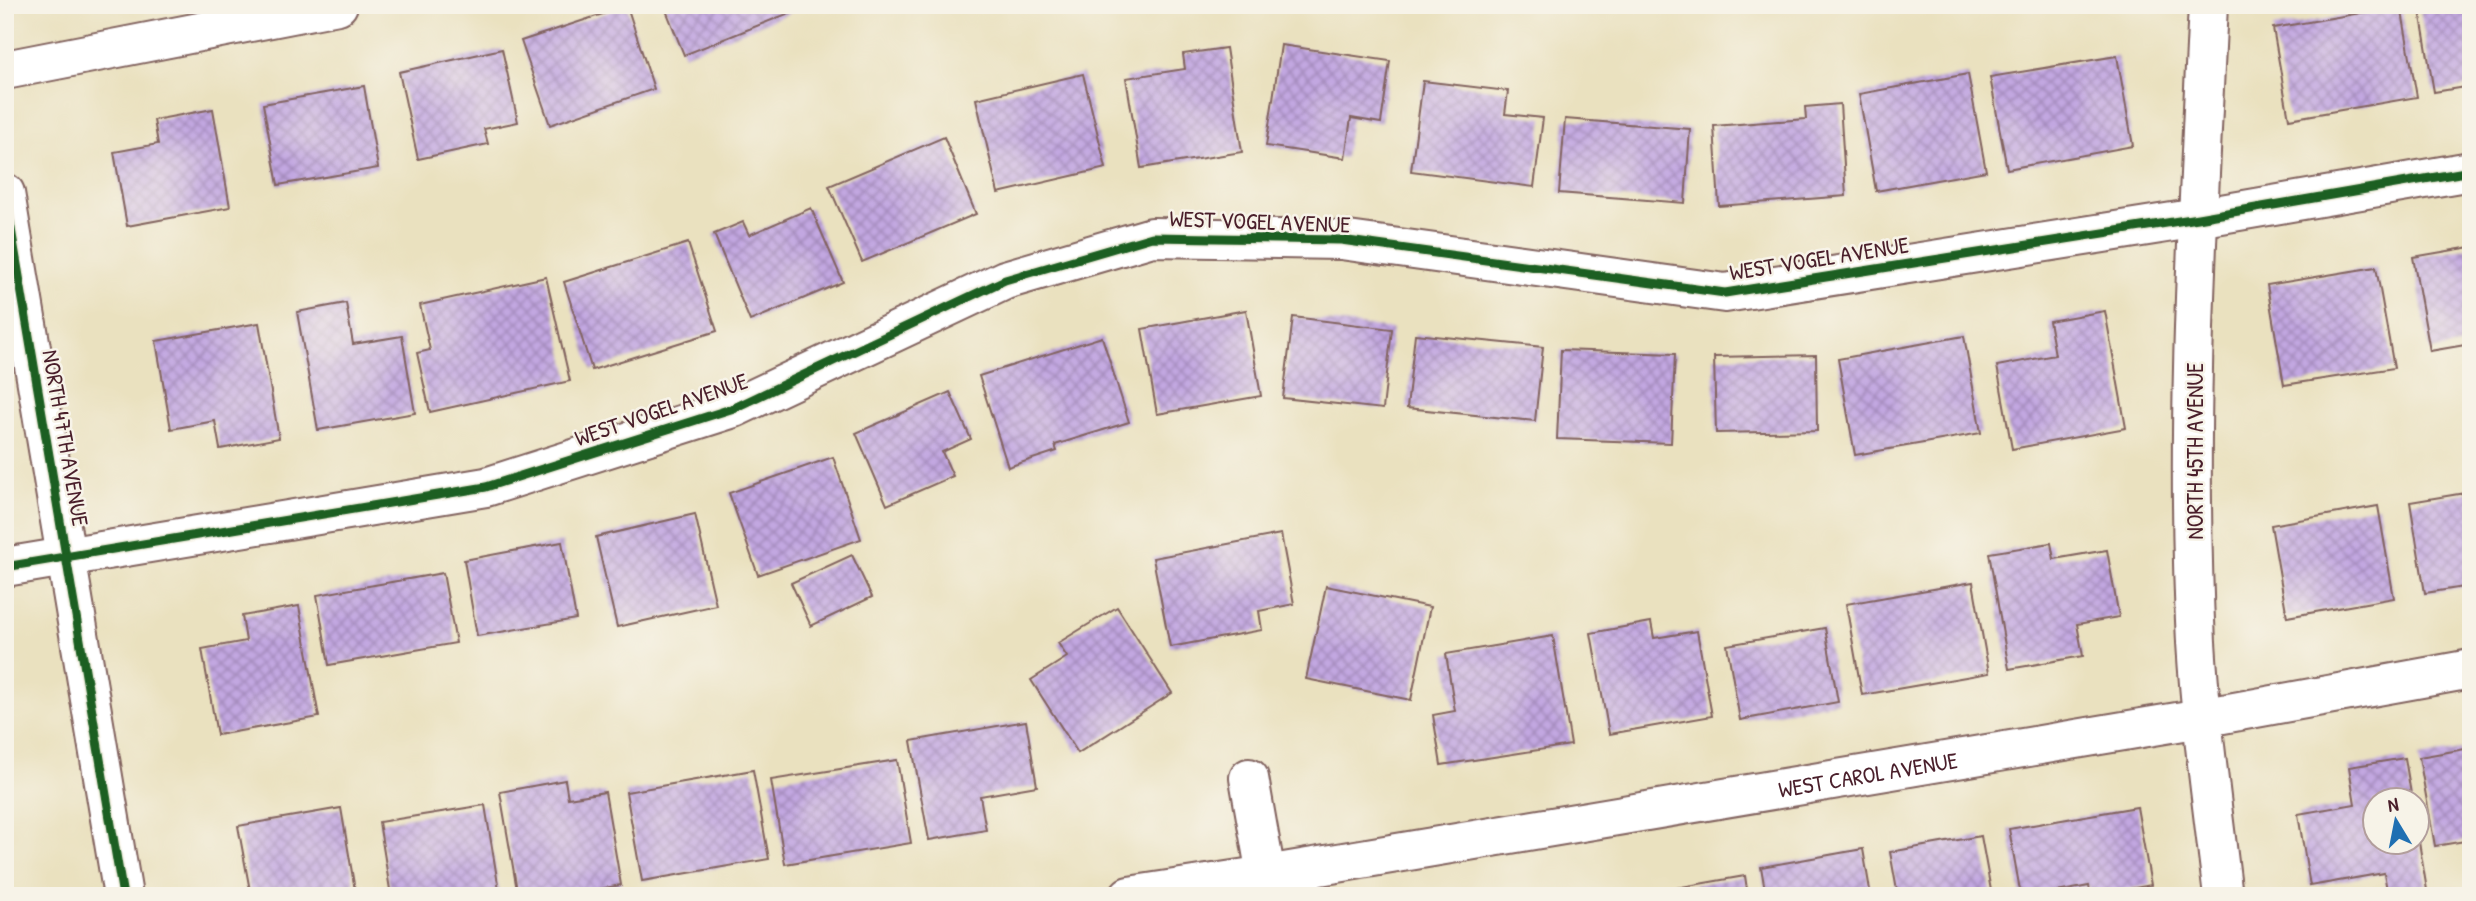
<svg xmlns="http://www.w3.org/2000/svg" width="2476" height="901" viewBox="0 0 2476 901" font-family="'Patrick Hand',sans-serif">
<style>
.building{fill:url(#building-cross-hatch)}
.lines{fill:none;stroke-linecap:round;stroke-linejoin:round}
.minor-casing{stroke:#82635f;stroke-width:42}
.minor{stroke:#fff;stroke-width:38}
.cycleway-casing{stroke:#f7f3e8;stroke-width:13}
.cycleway{stroke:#1b5e20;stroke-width:9}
.labels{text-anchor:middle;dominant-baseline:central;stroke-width:5;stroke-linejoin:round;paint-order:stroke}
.street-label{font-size:23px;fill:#4a1f2b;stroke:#f7f3e8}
</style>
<defs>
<pattern id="building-cross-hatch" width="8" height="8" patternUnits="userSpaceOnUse" patternTransform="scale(1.75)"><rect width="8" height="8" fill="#c2a7e1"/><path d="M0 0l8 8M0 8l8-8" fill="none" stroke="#a087b7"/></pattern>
</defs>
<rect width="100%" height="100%" fill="#f7f3e8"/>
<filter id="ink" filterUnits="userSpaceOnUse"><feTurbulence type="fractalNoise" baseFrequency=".0143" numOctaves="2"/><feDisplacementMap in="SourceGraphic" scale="14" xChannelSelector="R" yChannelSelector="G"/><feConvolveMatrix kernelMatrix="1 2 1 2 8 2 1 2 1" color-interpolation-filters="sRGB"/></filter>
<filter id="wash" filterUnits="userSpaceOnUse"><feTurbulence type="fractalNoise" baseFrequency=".00686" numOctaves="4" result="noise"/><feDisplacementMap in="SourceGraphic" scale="28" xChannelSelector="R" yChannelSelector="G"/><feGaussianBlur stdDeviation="1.57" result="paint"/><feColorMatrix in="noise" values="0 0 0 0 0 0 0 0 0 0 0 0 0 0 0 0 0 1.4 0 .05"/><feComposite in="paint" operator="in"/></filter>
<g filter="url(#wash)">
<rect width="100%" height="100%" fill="#eae1bf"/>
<g id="blocks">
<g class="building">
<polygon points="664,5 801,5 802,8 684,55"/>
<polygon points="2419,5 2471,5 2471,86 2434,92"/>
<polygon points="627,6 654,89 550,125 521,41"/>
<polygon points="2401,6 2417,97 2289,119 2273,28"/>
<polygon points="1281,45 1390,61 1381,123 1351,118 1345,158 1266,146"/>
<polygon points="1226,48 1242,152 1141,168 1126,78 1185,69 1183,54"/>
<polygon points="502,49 518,122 484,129 488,144 418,159 399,72"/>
<polygon points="2117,56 2133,146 2007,169 1990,77"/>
<polygon points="1083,74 1106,168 998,193 976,99"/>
<polygon points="1968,74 1986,171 1876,191 1859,94"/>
<polygon points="1423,81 1508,91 1505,114 1543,118 1534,187 1411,171"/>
<polygon points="364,86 378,168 278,185 263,104"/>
<polygon points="1840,104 1846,196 1719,206 1714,126 1806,119 1805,107"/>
<polygon points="213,109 230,207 127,226 114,152 158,144 154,120"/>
<polygon points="1565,119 1690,129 1685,203 1559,193"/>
<polygon points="944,137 976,214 862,262 829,186"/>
<polygon points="811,208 843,282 750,321 714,234 743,222 749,235"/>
<polygon points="688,243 717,331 592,370 564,282"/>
<polygon points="2471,247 2471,344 2430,351 2413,257"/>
<polygon points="2376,267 2394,368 2284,385 2267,285"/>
<polygon points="546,277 570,381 430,412 417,353 430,350 420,305"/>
<polygon points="346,303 353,344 402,336 415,413 318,430 297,312"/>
<polygon points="1246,310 1261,396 1157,414 1142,329"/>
<polygon points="2105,311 2126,428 2012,449 1997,366 2055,355 2049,321"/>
<polygon points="1293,317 1392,329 1383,409 1283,398"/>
<polygon points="259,323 279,438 220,449 215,421 171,429 156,341"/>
<polygon points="1415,334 1543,347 1535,421 1407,408"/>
<polygon points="1964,336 1981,433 1855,455 1838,359"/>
<polygon points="1102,337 1129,422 1055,445 1057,451 1008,467 979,376"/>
<polygon points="1561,350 1675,354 1671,443 1557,439"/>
<polygon points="1816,355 1817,431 1716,433 1714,357"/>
<polygon points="950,392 971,439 942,452 953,476 887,505 856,433"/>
<polygon points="833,457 861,539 758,575 729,493"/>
<polygon points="2471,492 2471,586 2425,593 2410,502"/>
<polygon points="2378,506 2394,598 2287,617 2271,525"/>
<polygon points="695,514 716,605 617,627 596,537"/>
<polygon points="1281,534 1294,604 1259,611 1262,630 1170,647 1153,558"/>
<polygon points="562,542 576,619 477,636 464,560"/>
<polygon points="2051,543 2054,559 2107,550 2119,617 2077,624 2083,656 2009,669 1989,553"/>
<polygon points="852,555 872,597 811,626 791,583"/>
<polygon points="443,573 456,643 329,665 317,595"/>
<polygon points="1973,582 1989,673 1862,695 1846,604"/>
<polygon points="1326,586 1430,607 1411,700 1306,679"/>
<polygon points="299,606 319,717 217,735 202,649 246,641 242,616"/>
<polygon points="1117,607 1172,693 1078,753 1031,680 1067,657 1058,643"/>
<polygon points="1651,622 1654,638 1697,631 1712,716 1609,734 1591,633"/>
<polygon points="1825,628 1838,702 1740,720 1727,645"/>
<polygon points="1553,636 1571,745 1441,765 1433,715 1455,711 1446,654"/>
<polygon points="1026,721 1037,786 980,796 986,830 929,840 911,741"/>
<polygon points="2471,748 2471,840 2435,846 2419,757"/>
<polygon points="2405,758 2412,800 2374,800 2374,842 2419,842 2428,896 2388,896 2384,873 2310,886 2298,814 2355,804 2349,767"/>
<polygon points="897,760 911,843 785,864 771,780"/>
<polygon points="753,770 769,859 642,881 626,792"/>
<polygon points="565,780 568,798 605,792 621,885 561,896 518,896 500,792"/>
<polygon points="485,805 500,896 391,896 379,822"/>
<polygon points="2137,807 2151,885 2093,896 2091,896 2089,886 2035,896 2021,896 2009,829"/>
<polygon points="341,808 356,896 251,896 238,826"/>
<polygon points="1981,836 1992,896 1898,896 1890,852"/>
<polygon points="1863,849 1871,896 1766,896 1761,867"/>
<polygon points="1745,876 1748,896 1641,896 1641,894"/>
</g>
</g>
</g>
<g filter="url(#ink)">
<use href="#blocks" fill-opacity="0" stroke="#82635f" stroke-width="2"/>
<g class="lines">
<defs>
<g id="minor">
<path d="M2208 5C2198 217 2185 430 2196 642 2201 727 2213 811 2223 896"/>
<polyline points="5,70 338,5"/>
<polyline points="5,193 123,896"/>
<polyline points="5,567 486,487 734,408 1005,280 1152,237 1341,240 1725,293 2198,218 2471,171"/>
<polyline points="1249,778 1266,875"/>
<path id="s1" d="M1129 896 1266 875 2201 718 2471 669"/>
</g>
</defs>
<use href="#minor" class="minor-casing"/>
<use href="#minor" class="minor"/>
<defs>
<g id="cycleway">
<polyline points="5,193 123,896"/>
<polyline points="5,567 486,487 734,408 1005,280 1152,237 1341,240 1725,293 2198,218 2471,171"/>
</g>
</defs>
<use href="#cycleway" class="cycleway-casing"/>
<use href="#cycleway" class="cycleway"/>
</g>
</g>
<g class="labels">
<g class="street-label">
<text transform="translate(1260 221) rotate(2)">WEST VOGEL AVENUE</text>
<text transform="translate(1819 258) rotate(-9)">WEST VOGEL AVENUE</text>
<text transform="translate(661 409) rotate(-19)">WEST VOGEL AVENUE</text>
<text transform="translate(66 438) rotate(80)">NORTH 47TH AVENUE</text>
<text transform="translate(2194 451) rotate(-90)">NORTH 45TH AVENUE</text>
<text stroke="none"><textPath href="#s1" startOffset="749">WEST CAROL AVENUE</textPath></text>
</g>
</g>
<rect width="2476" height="901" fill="none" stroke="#f7f3e8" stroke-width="28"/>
<g transform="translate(2396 821) rotate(350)"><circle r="33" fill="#f7f3e8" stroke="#b29e9c" stroke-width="2"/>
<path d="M0-5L12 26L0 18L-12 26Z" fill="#1f6fb2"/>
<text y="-10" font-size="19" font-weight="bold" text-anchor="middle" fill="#4a1f2b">N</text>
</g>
</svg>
